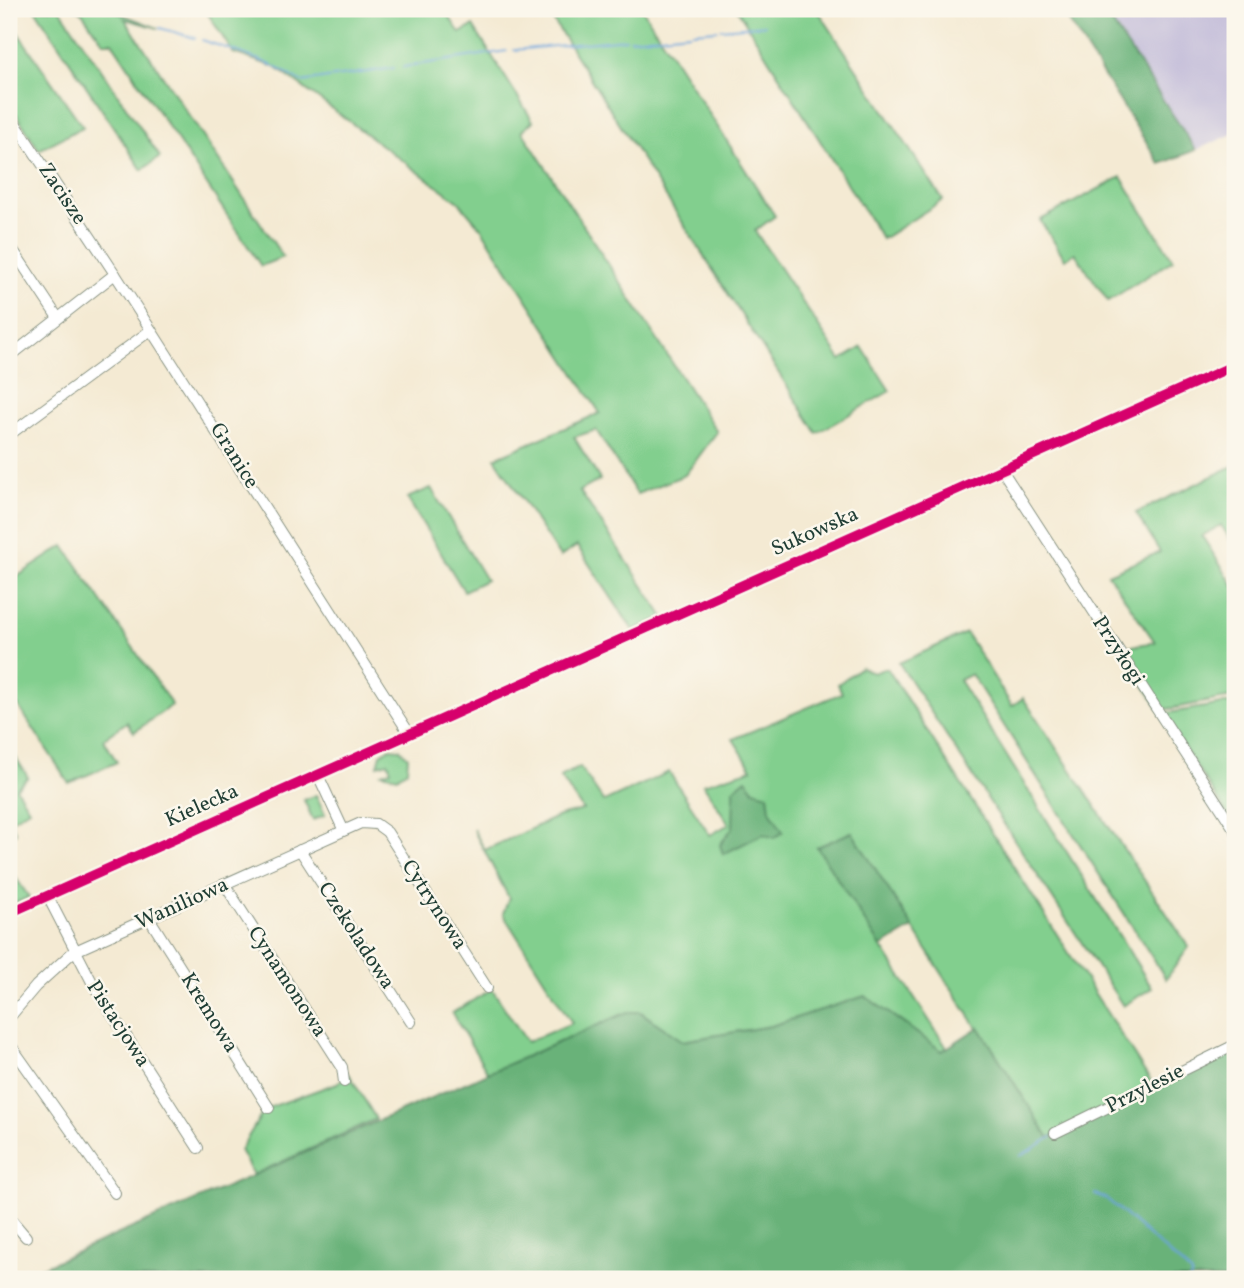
<svg xmlns="http://www.w3.org/2000/svg" width="1244" height="1288" viewBox="0 0 1244 1288" font-family="Vollkorn,serif">
<style>
.industrial{fill:#c6c0da}
.green{fill:#82cf8e;stroke:#508661;stroke-width:2}
.forest{fill:#69b279;stroke:#447856;stroke-width:2}
.lines{fill:none;stroke-linecap:round;stroke-linejoin:round}
.stream{stroke:#6da4db;stroke-width:2}
.minor-casing{stroke:#8a9484;stroke-width:12}
.minor{stroke:#fff;stroke-width:10}
.cycleway-casing{stroke:#fbf7ec;stroke-width:15}
.cycleway{stroke:#d6006c;stroke-width:10}
.labels{text-anchor:middle;dominant-baseline:central;stroke-width:5;stroke-linejoin:round;paint-order:stroke}
.street-label{font-size:21px;fill:#1f3d34;stroke:#fbf7ec}
</style>
<rect width="100%" height="100%" fill="#fbf7ec"/>
<filter id="ink" filterUnits="userSpaceOnUse"><feTurbulence type="fractalNoise" baseFrequency=".0143" numOctaves="2"/><feDisplacementMap in="SourceGraphic" scale="14" xChannelSelector="R" yChannelSelector="G"/><feConvolveMatrix kernelMatrix="1 2 1 2 8 2 1 2 1" color-interpolation-filters="sRGB"/></filter>
<filter id="wash" filterUnits="userSpaceOnUse"><feTurbulence type="fractalNoise" baseFrequency=".00686" numOctaves="4" result="noise"/><feDisplacementMap in="SourceGraphic" scale="28" xChannelSelector="R" yChannelSelector="G"/><feGaussianBlur stdDeviation="1.57" result="paint"/><feColorMatrix in="noise" values="0 0 0 0 0 0 0 0 0 0 0 0 0 0 0 0 0 1.4 0 .05"/><feComposite in="paint" operator="in"/></filter>
<g filter="url(#wash)">
<rect width="100%" height="100%" fill="#f4ead3"/>
<polygon class="industrial" points="1103,9 1235,9 1235,133 1196,150"/>
<g class="green">
<polygon points="35,9 60,9 160,157 142,170"/>
<polygon points="75,9 108,9 158,28 125,19 283,257 261,266 112,42 103,42 80,10"/>
<polygon points="205,9 444,9 460,33 473,26 533,121 522,131 717,432 685,475 637,494 596,430 574,437 600,480 580,491 664,617 633,630 577,546 560,557 495,458 600,413 481,228 459,202 275,67 233,53"/>
<polygon points="546,9 642,9 775,216 755,231 841,360 862,347 890,391 817,433"/>
<polygon points="737,9 817,9 943,200 882,239"/>
<polygon points="9,20 83,127 39,150 9,103"/>
<polygon points="1121,177 1173,260 1108,301 1075,253 1065,259 1040,220"/>
<path d="M1235 465V547L1221 525 1202 536 1235 588V697C1209 700 1186 707 1160 710L1121 648 1155 642 1108 574 1160 552 1136 513Z"/>
<polygon points="431,488 486,580 464,591 407,498"/>
<polygon points="64,546 172,705 134,732 127,722 103,739 117,762 69,783 9,692 9,582"/>
<polygon points="966,633 1012,706 1023,698 1189,947 1166,979 971,674 959,680 1152,988 1123,1006 899,663"/>
<polygon points="861,667 873,673 887,668 1155,1088 1048,1138 851,832 818,848 947,1048 942,1051 865,996 771,1026 682,1041 641,1012 628,1012 488,1073 452,1013 492,989 527,1042 572,1023 503,914 509,898 473,829 485,850 559,816 583,810 560,777 580,767 604,802 669,772 710,835 729,824 703,784 752,769 733,739 842,693 838,684"/>
<polygon points="1235,702 1235,826 1162,714"/>
<polygon points="9,747 28,777 16,788 29,809 10,821 16,833 9,838"/>
<polygon points="390,748 400,749 408,757 407,770 397,777 382,773 391,770 388,762 378,765 381,754"/>
<polygon points="316,795 325,815 313,820 304,800"/>
<polygon points="9,868 29,897 9,906"/>
<polygon points="349,1074 376,1119 253,1175 240,1150 265,1109 337,1083"/>
</g>
<g class="forest">
<polygon points="1061,9 1103,9 1196,150 1160,164"/>
<polygon points="746,779 754,790 768,794 770,810 783,832 774,838 763,834 723,854 720,845 733,827 734,789"/>
<polygon points="852,832 913,928 881,947 817,847"/>
<polygon points="865,996 942,1051 979,1027 1049,1138 1235,1048 1235,1279 15,1279 628,1012 640,1012 683,1041 771,1026"/>
</g>
<g class="lines">
<g class="stream">
<polyline points="160,28 195,38"/>
<polyline points="721,29 765,25"/>
<polyline points="693,32 717,30"/>
<polyline points="630,39 690,33"/>
<path d="M202 40C237 52 271 61 301 82L394 68"/>
<polyline points="514,50 626,39"/>
<polyline points="403,67 507,51"/>
<polyline points="1020,1156 1052,1137"/>
<polyline points="1095,1194 1108,1200 1192,1274 1190,1279"/>
</g>
</g>
</g>
<g filter="url(#ink)">
<g class="lines">
<defs>
<g id="minor">
<polyline points="9,114 115,274"/>
<polyline points="9,244 58,318"/>
<polyline points="9,357 115,274 151,330"/>
<polyline points="9,435 151,330 409,733"/>
<polyline points="1002,470 1235,830"/>
<polyline points="318,775 343,829"/>
<polyline points="300,850 411,1022"/>
<polyline points="225,885 342,1067 344,1082"/>
<polyline points="47,895 94,986 198,1148"/>
<polyline points="9,913 1235,365"/>
<polyline points="149,918 269,1108"/>
<polyline points="9,1018 36,986 73,952 361,823 376,824 387,832 487,988"/>
<polyline points="9,1043 115,1193"/>
<polyline points="1055,1133 1235,1045"/>
<polyline points="9,1217 26,1237"/>
</g>
</defs>
<use href="#minor" class="minor-casing"/>
<use href="#minor" class="minor"/>
<defs>
<polyline id="cycleway" points="9,913 1235,365"/>
</defs>
<use href="#cycleway" class="cycleway-casing"/>
<use href="#cycleway" class="cycleway"/>
</g>
</g>
<g class="labels">
<g class="street-label">
<text transform="translate(62 194) rotate(56)">Zacisze</text>
<text transform="translate(234 456) rotate(58)">Granice</text>
<text transform="translate(815 532) rotate(-24)">Sukowska</text>
<text transform="translate(1118 651) rotate(57)">Przyłogi</text>
<text transform="translate(202 806) rotate(-24)">Kielecka</text>
<text transform="translate(182 904) rotate(-24)">Waniliowa</text>
<text transform="translate(434 905) rotate(57)">Cytrynowa</text>
<text transform="translate(356 936) rotate(57)">Czekoladowa</text>
<text transform="translate(287 982) rotate(57)">Cynamonowa</text>
<text transform="translate(209 1013) rotate(58)">Kremowa</text>
<text transform="translate(118 1024) rotate(57)">Pistacjowa</text>
<text transform="translate(1145 1089) rotate(-27)">Przylesie</text>
</g>
</g>
<rect width="1244" height="1288" fill="none" stroke="#fbf7ec" stroke-width="35"/>
</svg>
